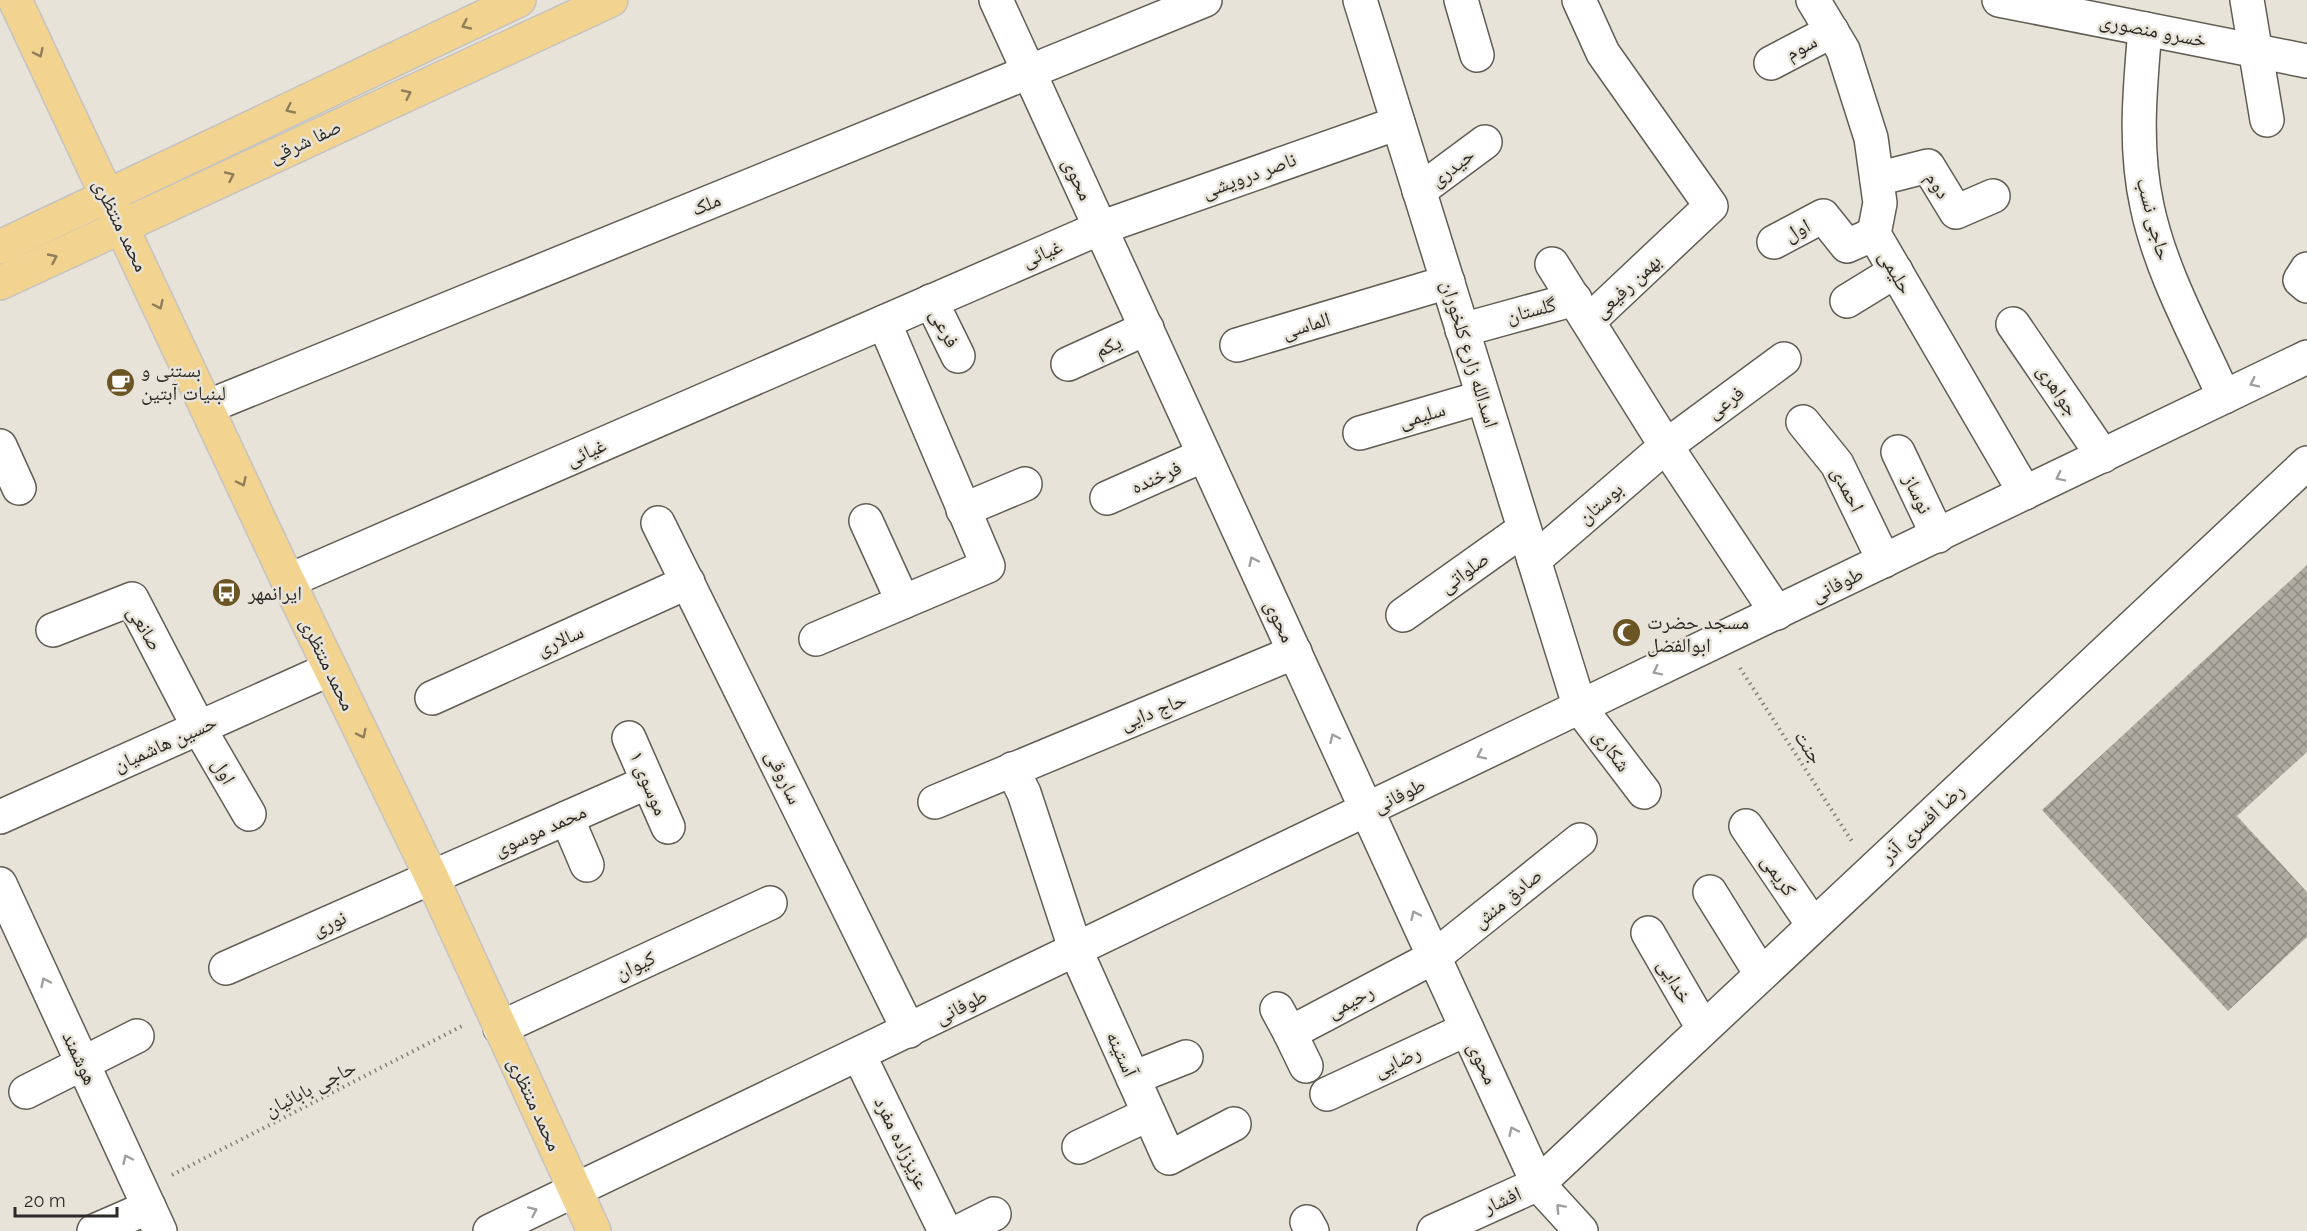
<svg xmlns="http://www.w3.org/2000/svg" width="2307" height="1231" viewBox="0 0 2307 1231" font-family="Raleway,'Noto Naskh Arabic',sans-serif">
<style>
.building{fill:url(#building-cross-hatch)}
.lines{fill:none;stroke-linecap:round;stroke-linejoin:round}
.minor-casing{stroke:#625d54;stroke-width:36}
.major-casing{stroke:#c4c3c2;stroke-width:36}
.path{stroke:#827f78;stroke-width:4;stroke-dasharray:1.5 4.5;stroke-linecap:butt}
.minor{stroke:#fff;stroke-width:33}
.major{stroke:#f2d38f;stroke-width:33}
.oneway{stroke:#8f7e5a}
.oneway2{stroke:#a09f9d}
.labels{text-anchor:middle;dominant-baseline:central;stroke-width:5;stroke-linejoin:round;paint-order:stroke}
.street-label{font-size:20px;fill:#2c2a26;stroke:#e8e3d8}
.poi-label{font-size:20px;fill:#2c2a26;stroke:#e8e3d8;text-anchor:start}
</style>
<defs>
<pattern id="building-cross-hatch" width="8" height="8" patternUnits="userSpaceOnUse" patternTransform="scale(1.5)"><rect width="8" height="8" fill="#b0aba1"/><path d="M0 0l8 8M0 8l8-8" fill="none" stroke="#8f8b83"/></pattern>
</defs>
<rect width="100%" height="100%" fill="#e8e3d8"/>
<polygon class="building" points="2307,565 2307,752 2237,816 2307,892 2307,937 2228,1011 2042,810"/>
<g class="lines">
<defs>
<g id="minor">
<polyline points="996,0 1538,1184 1581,1231"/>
<polyline points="1360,0 1580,708 1644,792"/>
<polyline points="1461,0 1477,55"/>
<polyline points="1579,0 1603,53 1711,206 1589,321"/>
<polyline points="1813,0 1843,50 1871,138 1880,203 1874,234 2025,493"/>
<polyline points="1999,0 2307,61"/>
<polyline points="2247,0 2267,120"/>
<path d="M2145 29C2140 88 2134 147 2147 206 2161 273 2197 336 2224 397"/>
<polyline points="1771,63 1832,31"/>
<polyline points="1877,179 1928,166 1956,212 1993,196"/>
<polyline points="1419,191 1485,142"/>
<polyline points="1774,242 1823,216 1847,246 1874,234"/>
<polyline points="1552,264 1666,446 1777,613"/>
<polyline points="2307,269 2300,280 2307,286"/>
<polyline points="931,301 958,356"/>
<polyline points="1847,301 1896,271"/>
<polyline points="2013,324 2103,456"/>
<polyline points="1462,330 1575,299"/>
<polyline points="1237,345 1448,282"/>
<polyline points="1068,364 1147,328"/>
<polyline points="207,407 1205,0"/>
<polyline points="1803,422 1837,464 1884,561"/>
<polyline points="1360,433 1483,397"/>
<polyline points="0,446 19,488"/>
<polyline points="1898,452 1938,536"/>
<polyline points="1107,498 1204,455"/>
<polyline points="963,510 1025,484"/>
<polyline points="866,521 903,602"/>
<polyline points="658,523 909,1031"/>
<polyline points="1534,560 1666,446 1784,359"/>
<polyline points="288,581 1100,228 1398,123"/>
<polyline points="1403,615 1524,529"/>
<polyline points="53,630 132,599 199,728 249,814"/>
<polyline points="816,639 988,566 884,322"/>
<polyline points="432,698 688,582"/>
<polyline points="629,738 668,827"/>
<polyline points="1012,769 1024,793 1076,951 1169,1158 1234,1124"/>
<polyline points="935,802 1295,652"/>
<polyline points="0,817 330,669"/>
<polyline points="567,818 587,865"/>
<polyline points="1746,826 1813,925"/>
<polyline points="0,884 160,1231"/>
<polyline points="1710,892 1761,974"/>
<polyline points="1648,933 1703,1028"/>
<polyline points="226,968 648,782"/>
<polyline points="1277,1009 1290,1033 1434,957 1580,840"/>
<polyline points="500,1028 770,903"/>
<polyline points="1290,1033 1306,1066"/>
<polyline points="859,1055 945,1231"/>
<polyline points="1133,1078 1186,1057"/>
<polyline points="26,1092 137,1036"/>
<polyline points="1327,1094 1467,1029"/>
<polyline points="1079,1147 1149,1114"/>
<polyline points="1307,1222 1312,1231"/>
<polyline points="94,1231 149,1207"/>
<polyline points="490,1231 2307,357"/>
<polyline points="960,1231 994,1214"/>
<polyline points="1434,1231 1538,1184 2307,463"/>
</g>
<g id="major">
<polyline points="15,0 288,581 432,878 594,1231"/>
<polyline points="0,247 519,0"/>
<polyline points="0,283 611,0"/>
</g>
</defs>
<use href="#minor" class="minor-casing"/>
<use href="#major" class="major-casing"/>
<g class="path">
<polyline points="1740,668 1853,843"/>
<polyline points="172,1175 464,1025"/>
</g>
<use href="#minor" class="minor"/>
<use href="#major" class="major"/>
</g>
<defs><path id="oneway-chevron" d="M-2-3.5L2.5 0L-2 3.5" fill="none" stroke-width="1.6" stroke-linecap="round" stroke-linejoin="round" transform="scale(1.5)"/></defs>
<g class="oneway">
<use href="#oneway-chevron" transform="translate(466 25) rotate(155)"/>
<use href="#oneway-chevron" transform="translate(39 53) rotate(65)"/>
<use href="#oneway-chevron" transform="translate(407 94) rotate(-25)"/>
<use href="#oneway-chevron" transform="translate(290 109) rotate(155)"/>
<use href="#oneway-chevron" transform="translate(230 176) rotate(-25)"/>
<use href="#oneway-chevron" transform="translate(53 258) rotate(-25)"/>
<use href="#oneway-chevron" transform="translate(159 305) rotate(65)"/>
<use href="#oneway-chevron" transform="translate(242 482) rotate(65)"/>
<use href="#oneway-chevron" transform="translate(362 734) rotate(64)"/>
</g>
<g class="oneway2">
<use href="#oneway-chevron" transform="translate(2254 383) rotate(154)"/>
<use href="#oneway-chevron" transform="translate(2060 477) rotate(154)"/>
<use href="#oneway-chevron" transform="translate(1253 561) rotate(-115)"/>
<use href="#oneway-chevron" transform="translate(1657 671) rotate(154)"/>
<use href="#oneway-chevron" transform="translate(1334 738) rotate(-115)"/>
<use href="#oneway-chevron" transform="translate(1481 755) rotate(154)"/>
<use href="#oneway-chevron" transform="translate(1415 915) rotate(-115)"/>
<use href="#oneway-chevron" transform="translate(45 982) rotate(-115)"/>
<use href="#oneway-chevron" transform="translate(1513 1131) rotate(-115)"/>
<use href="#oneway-chevron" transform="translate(127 1159) rotate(-115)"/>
<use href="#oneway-chevron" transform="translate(1560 1208) rotate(-133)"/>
<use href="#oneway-chevron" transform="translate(533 1211) rotate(-24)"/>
</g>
<defs>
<symbol id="cafe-disc" viewBox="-11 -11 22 22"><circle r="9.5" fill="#6c5525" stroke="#e8e3d8"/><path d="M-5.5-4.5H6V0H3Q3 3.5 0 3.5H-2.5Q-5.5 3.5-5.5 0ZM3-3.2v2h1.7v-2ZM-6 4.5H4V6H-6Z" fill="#fff"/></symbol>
<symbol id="bus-disc" viewBox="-11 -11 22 22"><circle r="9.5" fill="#6c5525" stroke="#e8e3d8"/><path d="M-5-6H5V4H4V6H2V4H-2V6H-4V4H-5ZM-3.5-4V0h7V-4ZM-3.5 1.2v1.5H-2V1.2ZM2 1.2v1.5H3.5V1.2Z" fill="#fff"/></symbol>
<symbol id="mosque-disc" viewBox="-11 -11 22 22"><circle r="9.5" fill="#6c5525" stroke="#e8e3d8"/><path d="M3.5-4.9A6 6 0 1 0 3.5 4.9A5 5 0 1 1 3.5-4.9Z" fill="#fff"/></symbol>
</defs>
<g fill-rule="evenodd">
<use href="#cafe-disc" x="104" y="366" width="33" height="33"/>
<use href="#bus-disc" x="210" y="576" width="33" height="33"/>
<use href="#mosque-disc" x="1610" y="616" width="33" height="33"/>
</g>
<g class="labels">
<g class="street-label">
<text transform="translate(2153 30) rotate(11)">خسرو منصوری</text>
<text transform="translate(1801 47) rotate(-28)">سوم</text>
<text transform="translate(305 141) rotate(-25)">صفا شرقی</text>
<text transform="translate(1452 167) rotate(-37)">حیدری</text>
<text transform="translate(1249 175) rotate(-20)">ناصر درویشی</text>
<text transform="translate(1078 179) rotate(65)">محوی</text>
<text transform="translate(1938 185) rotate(56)">دوم</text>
<text transform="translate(706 204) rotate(-22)">ملک</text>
<text transform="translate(2154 219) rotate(75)">حاجی نسب</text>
<text transform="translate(121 225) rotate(64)">محمد منتظری</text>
<text transform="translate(1797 230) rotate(-28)">اول</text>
<text transform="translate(1042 253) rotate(-23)">غیائی</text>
<text transform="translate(1896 272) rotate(60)">حلیمی</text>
<text transform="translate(1627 286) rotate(-43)">بهمن رفیعی</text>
<text transform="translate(1531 310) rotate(-15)">گلستان</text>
<text transform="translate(1306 325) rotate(-17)">الماسی</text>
<text transform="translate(945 328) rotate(63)">فرعی</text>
<text transform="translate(1108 346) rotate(-24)">یکم</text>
<text transform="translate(1470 354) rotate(73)">اسدالله زارع کلخوران</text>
<text transform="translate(2058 390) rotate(56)">جواهری</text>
<text transform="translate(1725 402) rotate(-36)">فرعی</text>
<text transform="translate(1422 415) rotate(-16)">سلیمی</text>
<text transform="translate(586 452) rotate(-24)">غیائی</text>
<text transform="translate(1156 477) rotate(-24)">فرخنده</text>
<text transform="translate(1848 489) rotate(63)">احمدی</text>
<text transform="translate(1918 494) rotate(65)">نوساز</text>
<text transform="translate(1600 503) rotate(-41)">بوستان</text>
<text transform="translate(1464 572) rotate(-36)">صلواتی</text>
<text transform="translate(1837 584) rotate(-26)">طوفانی</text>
<text transform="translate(1280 621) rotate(65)">محوی</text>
<text transform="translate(145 628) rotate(59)">صانعی</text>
<text transform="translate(560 640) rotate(-24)">سالاری</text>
<text transform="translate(328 664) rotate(64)">محمد منتظری</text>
<text transform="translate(1153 711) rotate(-22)">حاج دایی</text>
<text transform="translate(165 743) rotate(-24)">حسین هاشمیان</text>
<text transform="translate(1809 747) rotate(57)">جنت</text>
<text transform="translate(1612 750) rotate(53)">شکاری</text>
<text transform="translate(224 771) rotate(60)">اول</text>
<text transform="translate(784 777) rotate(64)">ساروقی</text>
<text transform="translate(649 783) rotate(67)">موسوی ۱</text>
<text transform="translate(1399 795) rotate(-26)">طوفانی</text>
<text transform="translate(1922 823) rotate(-43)">رضا افسری آذر</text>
<text transform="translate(540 830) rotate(-24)">محمد موسوی</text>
<text transform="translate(1779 875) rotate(56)">کریمی</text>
<text transform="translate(1507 898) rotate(-39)">صادق منش</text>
<text transform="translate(329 923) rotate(-24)">نوری</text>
<text transform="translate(635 965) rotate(-25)">کیوان</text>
<text transform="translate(1675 981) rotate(60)">خدایی</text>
<text transform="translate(1350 1001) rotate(-28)">رحیمی</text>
<text transform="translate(961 1006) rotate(-26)">طوفانی</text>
<text transform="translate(1122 1054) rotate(66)">آستینه</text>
<text transform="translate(80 1058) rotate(65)">هوشمند</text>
<text transform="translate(1397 1061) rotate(-25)">رضایی</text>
<text transform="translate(1483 1063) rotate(65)">محوی</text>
<text transform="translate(310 1088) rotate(-27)">حاجی بابائیان</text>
<text transform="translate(535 1104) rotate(65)">محمد منتظری</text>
<text transform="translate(902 1143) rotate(64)">عزیززاده مفرد</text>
<text transform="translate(1502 1200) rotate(-24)">افشار</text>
</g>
<g class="poi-label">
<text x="141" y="370">بستنی و<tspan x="141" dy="23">لبنیات آبتین</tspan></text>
<text x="248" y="593">ایرانمهر</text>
<text x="1647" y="622">مسجد حضرت<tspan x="1647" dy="23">ابوالفضل</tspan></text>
</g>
</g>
<path d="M15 1207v9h102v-9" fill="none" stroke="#2c2a26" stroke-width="3"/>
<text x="24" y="1207" font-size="18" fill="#2c2a26" stroke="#e8e3d8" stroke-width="4.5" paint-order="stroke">20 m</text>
</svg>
